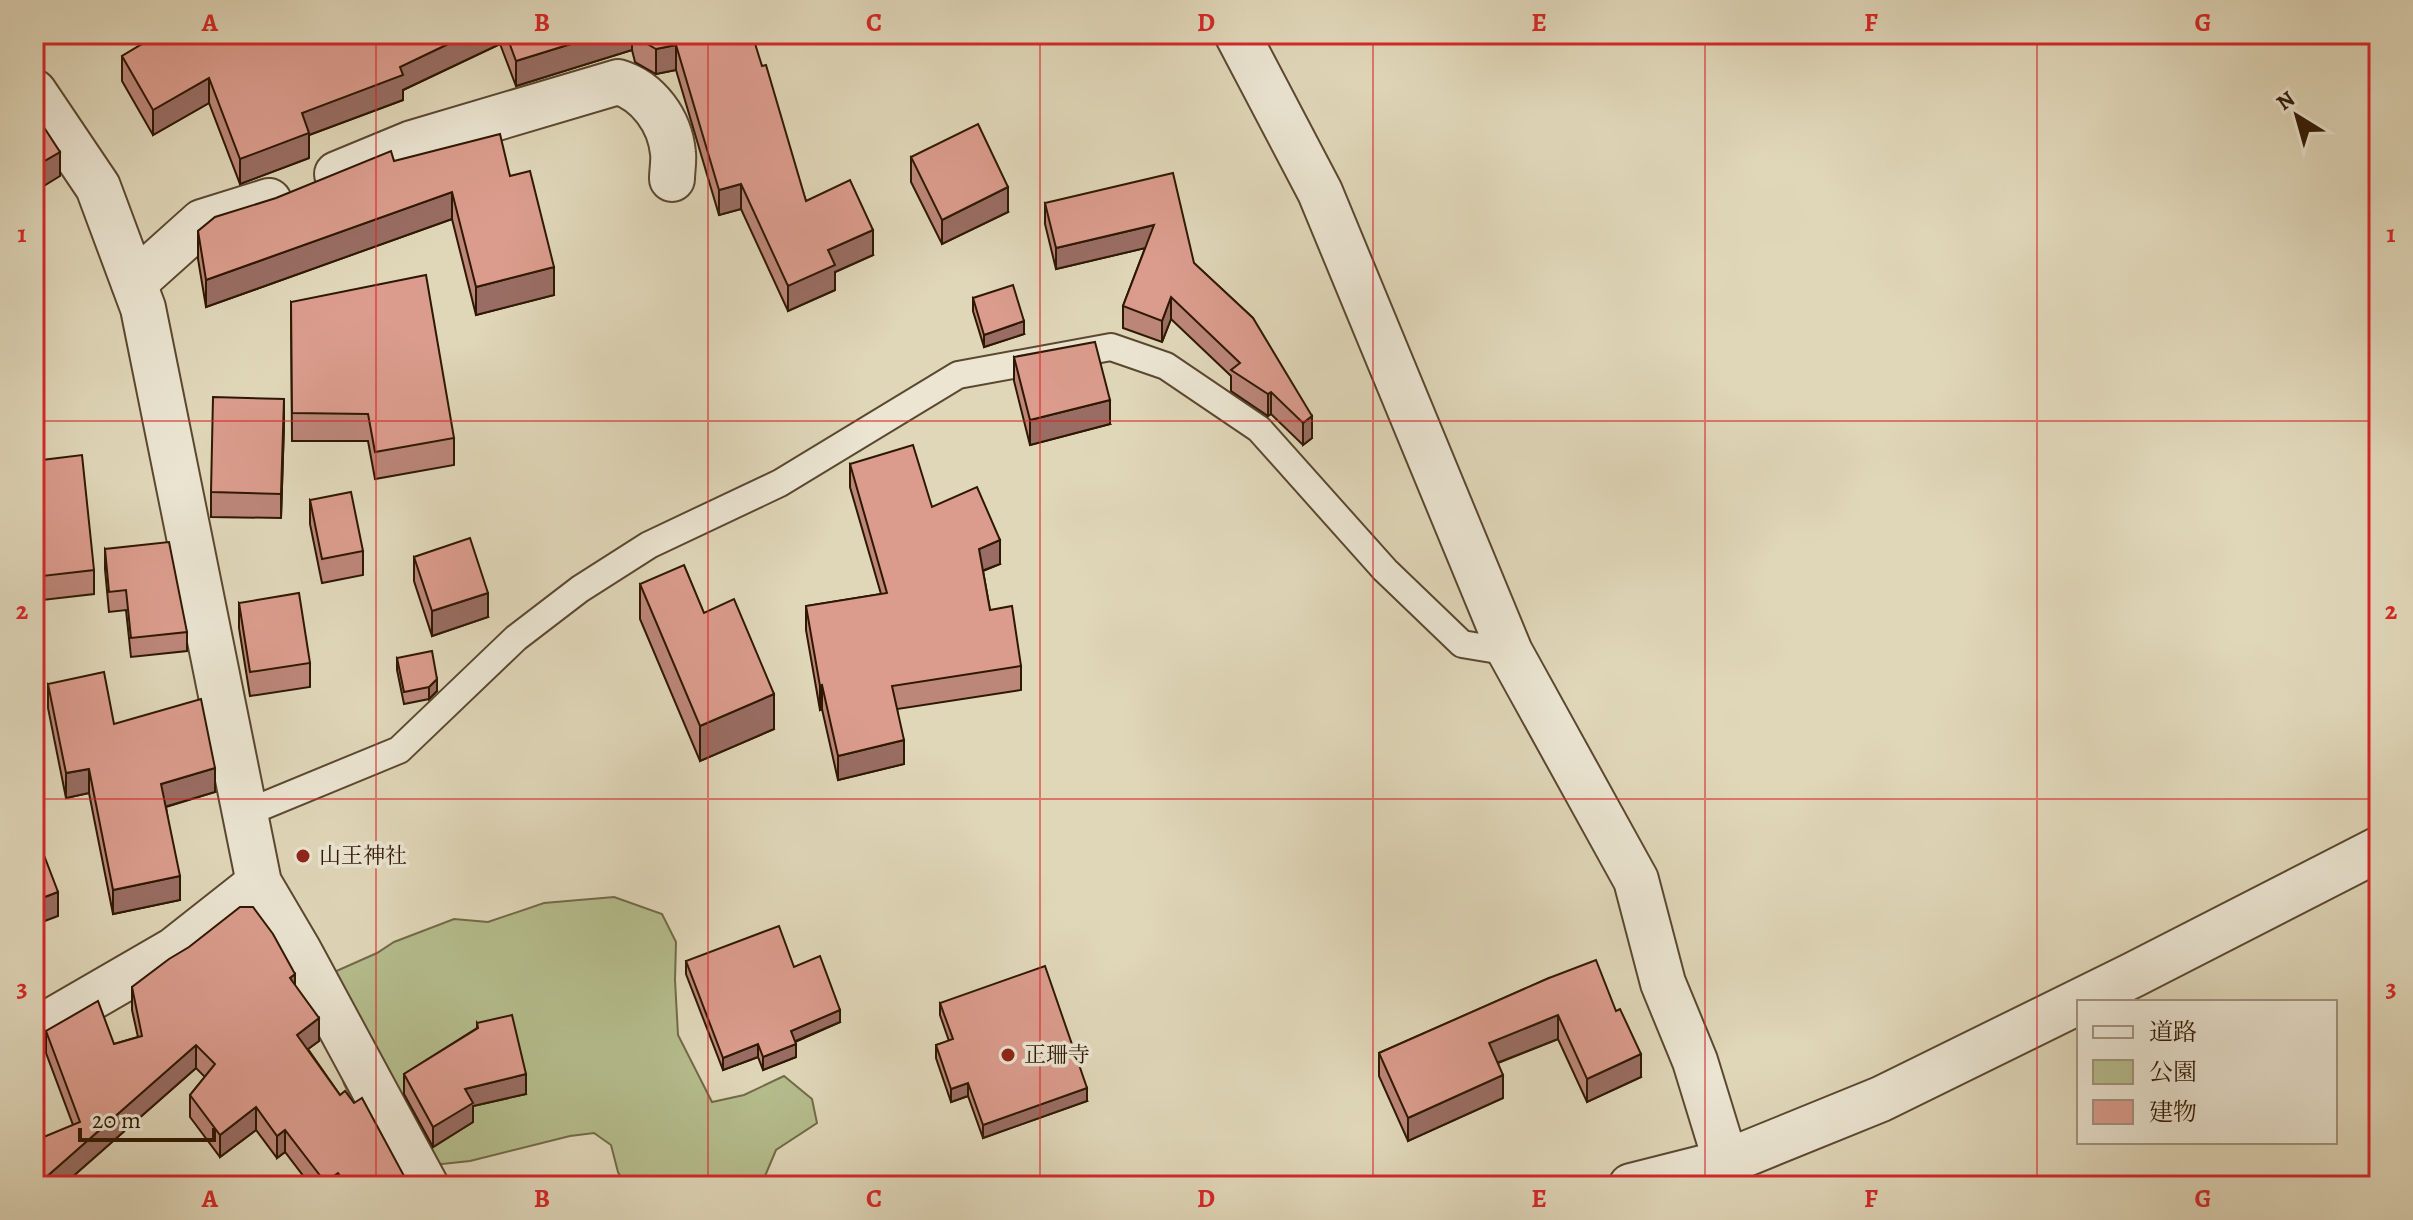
<svg xmlns="http://www.w3.org/2000/svg" width="2413" height="1220" viewBox="0 0 2413 1220" font-family="Alegreya,'Noto Serif JP',serif">
<style>
.green{fill:#b5bd8d;stroke:#726a48;stroke-width:2}
.lines{fill:none;stroke-linecap:round;stroke-linejoin:round}
.lane-casing{stroke:#5b4830;stroke-width:30}
.street-casing{stroke:#5b4830;stroke-width:48}
.lane{stroke:#ebe5d2;stroke-width:26}
.street{stroke:#ebe5d2;stroke-width:44}
.wall{fill:#bc8679;stroke:#2f1803;stroke-width:2}
.shaded-wall{fill:#996d63;stroke:#2f1803;stroke-width:2}
.building{fill:#db9c8d;stroke:#2f1803;stroke-width:2}
.grid{fill:none;stroke:#d62828;stroke-width:2;stroke-opacity:0.55}
.poi-dot{fill:#8f2418;stroke:#ebe5d2;stroke-width:3}
.labels{text-anchor:middle;dominant-baseline:central;stroke-width:7;stroke-linejoin:round;paint-order:stroke}
.poi-label{font-size:22px;fill:#2f1803;stroke:#ebe5d2;text-anchor:start}
.neatline{fill:none;stroke:#d62828;stroke-width:3}
.grid-label{font-size:26px;text-anchor:middle;font-weight:bold;fill:#d62828}
</style>
<rect width="100%" height="100%" fill="#e0d7b9"/>
<filter id="stains"><feTurbulence type="fractalNoise" baseFrequency=".0025" numOctaves="4"/><feColorMatrix values="0 0 0 0 .2 0 0 0 0 .09 0 0 0 0 .02 0 0 0 .5 -.17"/></filter>
<radialGradient id="worn" r=".72"><stop offset=".6" stop-color="#630" stop-opacity="0"/><stop offset="1" stop-color="#630" stop-opacity=".3"/></radialGradient>
<polygon class="green" points="614,897 662,914 676,942 675,980 678,1035 712,1102 744,1095 784,1076 812,1099 817,1123 776,1150 765,1176 772,1186 626,1186 618,1172 611,1145 594,1133 570,1136 470,1161 433,1165 356,1108 344,1084 316,980 377,953 394,942 454,919 488,922 544,903"/>
<g class="lines">
<defs>
<polyline id="lane" points="246,813 399,750 516,638 580,589 649,545 780,483 958,375 1111,347 1166,366 1259,429 1385,570 1462,644 1510,652"/>
<g id="street">
<polyline points="1237,34 1320,192 1510,652 1636,880 1663,983 1695,1061 1726,1162"/>
<polyline points="34,92 98,187 143,308 259,883 299,951 426,1186"/>
<path d="M337 174 412 143 618 82C648 91 670 121 673 153 674 161 672 171 672 179"/>
<polyline points="134,283 202,222 269,201"/>
<polyline points="34,1031 174,950 259,883"/>
<polyline points="1631,1186 1726,1162 1881,1099 2133,975 2379,849"/>
</g>
</defs>
<use href="#lane" class="lane-casing"/>
<use href="#street" class="street-casing"/>
<use href="#lane" class="lane"/>
<use href="#street" class="street"/>
</g>
<g class="wall">
<polygon points="159,34 713,34 713,37 762,66 806,201 873,255 835,272 835,290 788,311 741,209 719,215 676,70 656,74 635,62 632,50 516,86 500,44 403,90 403,100 309,135 309,158 240,184 209,103 153,135 122,81 122,56"/>
<polygon points="911,157 1008,212 942,244 911,182"/>
<polygon points="394,161 510,176 554,295 476,315 452,219 206,307 198,259 198,231"/>
<polygon points="1045,203 1194,263 1253,318 1312,438 1303,445 1271,414 1268,416 1231,391 1231,376 1171,319 1162,342 1123,328 1123,306 1145,248 1056,269 1045,224"/>
<polygon points="973,298 1024,334 984,347 973,311"/>
<polygon points="291,302 454,438 454,465 375,479 368,441 292,441"/>
<polygon points="1014,357 1110,424 1030,445 1014,381"/>
<polygon points="284,424 281,518 211,517 211,492"/>
<polygon points="34,461 94,570 94,594 34,601"/>
<polygon points="850,464 932,507 1000,564 983,571 990,610 1021,666 1021,690 897,709 904,764 838,780 822,709 820,710 806,630 806,606 881,594 850,487"/>
<polygon points="310,500 363,551 363,575 322,583 310,524"/>
<polygon points="105,549 187,632 187,651 131,657 126,610 109,612 105,569"/>
<polygon points="414,557 488,617 432,636 414,581"/>
<polygon points="640,584 704,613 774,729 700,761 640,619"/>
<polygon points="239,603 310,663 310,687 250,696 239,628"/>
<polygon points="397,658 437,691 429,699 404,704 397,670"/>
<polygon points="48,684 114,724 215,792 166,807 180,900 113,914 89,793 66,798 48,708"/>
<polygon points="686,961 794,967 840,1022 795,1042 796,1057 763,1070 758,1057 723,1070 686,974"/>
<polygon points="1549,978 1641,1077 1587,1102 1558,1039 1498,1063 1503,1098 1408,1141 1379,1076 1379,1053"/>
<polygon points="295,986 319,1041 308,1049 340,1095 404,1176 411,1186 311,1186 285,1152 277,1158 256,1130 220,1157 190,1117 190,1095 205,1077 196,1068 62,1186 34,1186 73,1125 46,1053 46,1031 114,1044 138,1037 132,1010 132,987"/>
<polygon points="940,1003 1087,1101 983,1138 968,1096 951,1102 936,1058 936,1045 949,1041 940,1015"/>
<polygon points="477,1023 526,1094 473,1106 473,1122 433,1147 404,1094 404,1074 477,1028"/>
</g>
<g class="shaded-wall">
<polygon points="469,34 500,34 500,44 403,90 403,100 309,135 309,158 240,184 240,159 302,113"/>
<polygon points="603,34 632,34 632,50 516,86 516,61"/>
<polygon points="676,45 676,70 656,74 656,49"/>
<polygon points="209,78 209,103 153,135 153,110"/>
<polygon points="60,152 60,176 34,192 34,167"/>
<polygon points="741,184 741,209 719,215 719,190"/>
<polygon points="1008,187 1008,212 942,244 942,220"/>
<polygon points="452,192 452,219 206,307 206,280"/>
<polygon points="1154,225 1154,246 1056,269 1056,248"/>
<polygon points="873,230 873,255 835,272 835,290 788,311 788,286 828,250"/>
<polygon points="554,267 554,295 476,315 476,287"/>
<polygon points="1171,297 1171,319 1162,342 1162,321"/>
<polygon points="1024,321 1024,334 984,347 984,335"/>
<polygon points="1271,392 1271,414 1268,416 1268,394"/>
<polygon points="284,399 284,424 281,518 281,494"/>
<polygon points="1110,400 1110,424 1030,445 1030,420"/>
<polygon points="1312,416 1312,438 1303,445 1303,423"/>
<polygon points="1000,540 1000,564 979,572 979,549"/>
<polygon points="488,593 488,617 432,636 432,611"/>
<polygon points="437,679 437,691 429,699 429,687"/>
<polygon points="822,685 822,709 820,710 820,686"/>
<polygon points="774,694 774,729 700,761 700,726"/>
<polygon points="904,740 904,764 838,780 838,756"/>
<polygon points="215,768 215,792 161,808 161,784"/>
<polygon points="89,769 89,793 66,798 66,773"/>
<polygon points="180,876 180,900 113,914 113,890"/>
<polygon points="58,892 58,916 34,925 34,901"/>
<polygon points="295,974 295,997 290,978"/>
<polygon points="840,1010 840,1022 791,1043 791,1031"/>
<polygon points="1558,1015 1558,1039 1489,1066 1489,1043"/>
<polygon points="319,1018 319,1041 297,1057 297,1035"/>
<polygon points="758,1044 758,1057 723,1070 723,1058"/>
<polygon points="796,1044 796,1057 763,1070 763,1057"/>
<polygon points="196,1045 196,1068 62,1186 36,1186"/>
<polygon points="1641,1054 1641,1077 1587,1102 1587,1079"/>
<polygon points="526,1074 526,1094 473,1106 473,1122 433,1147 433,1127 465,1089"/>
<polygon points="1503,1075 1503,1098 1408,1141 1408,1118"/>
<polygon points="968,1083 968,1096 951,1102 951,1089"/>
<polygon points="1087,1088 1087,1101 983,1138 983,1125"/>
<polygon points="256,1107 256,1130 220,1157 220,1135"/>
<polygon points="285,1130 285,1152 277,1158 277,1136"/>
<polygon points="338,1173 338,1186 325,1186 325,1182"/>
</g>
<g class="building">
<polygon points="159,34 469,34 400,67 403,75 302,113 309,133 240,159 209,78 153,110 122,56"/>
<polygon points="506,34 603,34 516,61"/>
<polygon points="635,34 713,34 713,37 723,34 752,34 762,66 766,65 806,201 850,180 873,230 828,250 835,265 788,286 741,184 719,190 676,45 656,49 635,37"/>
<polygon points="34,112 60,152 34,167"/>
<polygon points="978,124 1008,187 942,220 911,157"/>
<polygon points="500,134 510,176 530,171 554,267 476,287 452,192 206,280 198,231 215,217 276,198 391,151 394,161"/>
<polygon points="1173,173 1194,263 1253,318 1312,416 1303,423 1271,392 1268,394 1231,370 1240,363 1171,297 1162,321 1123,306 1154,225 1056,248 1045,203"/>
<polygon points="426,275 454,438 375,452 368,414 292,413 291,302"/>
<polygon points="1013,285 1024,321 984,335 973,298"/>
<polygon points="1095,342 1110,400 1030,420 1014,357"/>
<polygon points="213,397 284,399 281,494 211,492"/>
<polygon points="913,445 932,507 977,487 1000,540 979,549 990,610 1012,606 1021,666 892,686 904,740 838,756 822,685 820,686 806,606 887,593 850,464"/>
<polygon points="82,455 94,570 34,577 34,461"/>
<polygon points="351,492 363,551 322,559 310,500"/>
<polygon points="470,538 488,593 432,611 414,557"/>
<polygon points="169,542 187,632 131,638 126,590 109,592 105,549"/>
<polygon points="684,565 704,613 734,599 774,694 700,726 640,584"/>
<polygon points="299,593 310,663 250,672 239,603"/>
<polygon points="432,651 437,679 429,687 404,692 397,658"/>
<polygon points="104,672 114,724 201,699 215,768 161,784 180,876 113,890 89,769 66,773 48,684"/>
<polygon points="34,829 58,892 34,901"/>
<polygon points="240,907 253,907 273,934 295,974 290,978 319,1018 297,1035 340,1095 345,1091 354,1103 362,1098 404,1176 411,1183 407,1186 348,1186 338,1173 325,1182 285,1130 277,1136 256,1107 220,1135 190,1095 215,1064 196,1045 36,1186 34,1186 34,1141 80,1122 46,1031 98,1001 114,1044 142,1036 132,987 169,959 189,947"/>
<polygon points="779,926 794,967 820,956 840,1010 791,1031 796,1044 763,1057 758,1044 723,1058 686,961"/>
<polygon points="1596,960 1616,1011 1620,1009 1641,1054 1587,1079 1558,1015 1489,1043 1503,1075 1408,1118 1379,1053 1549,978"/>
<polygon points="1045,966 1087,1088 983,1125 968,1083 951,1089 936,1045 953,1039 940,1003"/>
<polygon points="512,1015 526,1074 465,1089 473,1103 433,1127 404,1074 478,1028 477,1023"/>
</g>
<path class="grid" d="M376 34V1186M708 34V1186M1040 34V1186M1373 34V1186M1705 34V1186M2037 34V1186M34 421H2379M34 799H2379"/>
<g class="poi-dot">
<circle cx="303" cy="856" r="8"/>
<circle cx="1008" cy="1055" r="8"/>
</g>
<g class="labels">
<g class="poi-label">
<text x="319" y="856">山王神社</text>
<text x="1024" y="1055">正珊寺</text>
</g>
</g>
<rect width="2413" height="1220" fill="none" stroke="#e0d7b9" stroke-width="88"/>
<rect x="2077" y="1000" width="260" height="144" fill="#ebe5d2" stroke="#a0937f" stroke-width="2"/>
<rect x="2093" y="1026" width="40" height="12" fill="#ebe5d2" stroke="#a0937f" stroke-width="2"/>
<text x="2149" y="1040" font-size="24" fill="#2f1803">道路</text>
<rect x="2093" y="1060" width="40" height="24" fill="#b5bd8d" stroke="#a0937f" stroke-width="2"/>
<text x="2149" y="1080" font-size="24" fill="#2f1803">公園</text>
<rect x="2093" y="1100" width="40" height="24" fill="#db9c8d" stroke="#a0937f" stroke-width="2"/>
<text x="2149" y="1120" font-size="24" fill="#2f1803">建物</text>
<g transform="translate(2297 116) rotate(323)" stroke="#ebe5d2" stroke-width="6" paint-order="stroke">
<path d="M0-6L14 30L0 20L-14 30Z" fill="#2f1803"/>
<text y="-12" font-size="22" font-weight="bold" text-anchor="middle" fill="#2f1803">N</text>
</g>
<path d="M80 1128v12h134v-12" fill="none" stroke="#2f1803" stroke-width="4"/>
<text x="92" y="1128" font-size="24" fill="#2f1803" stroke="#ebe5d2" stroke-width="6" paint-order="stroke">20 m</text>
<rect x="44" y="44" width="2325" height="1132" class="neatline"/>
<g class="grid-label">
<text x="210" y="31">A</text>
<text x="542" y="31">B</text>
<text x="874" y="31">C</text>
<text x="1206" y="31">D</text>
<text x="1539" y="31">E</text>
<text x="1871" y="31">F</text>
<text x="2203" y="31">G</text>
<text x="22" y="242">1</text>
<text x="2391" y="242">1</text>
<text x="22" y="619">2</text>
<text x="2391" y="619">2</text>
<text x="22" y="996">3</text>
<text x="2391" y="996">3</text>
<text x="210" y="1207">A</text>
<text x="542" y="1207">B</text>
<text x="874" y="1207">C</text>
<text x="1206" y="1207">D</text>
<text x="1539" y="1207">E</text>
<text x="1871" y="1207">F</text>
<text x="2203" y="1207">G</text>
</g>
<rect width="100%" height="100%" filter="url(#stains)"/>
<rect width="100%" height="100%" fill="url(#worn)"/>
</svg>
